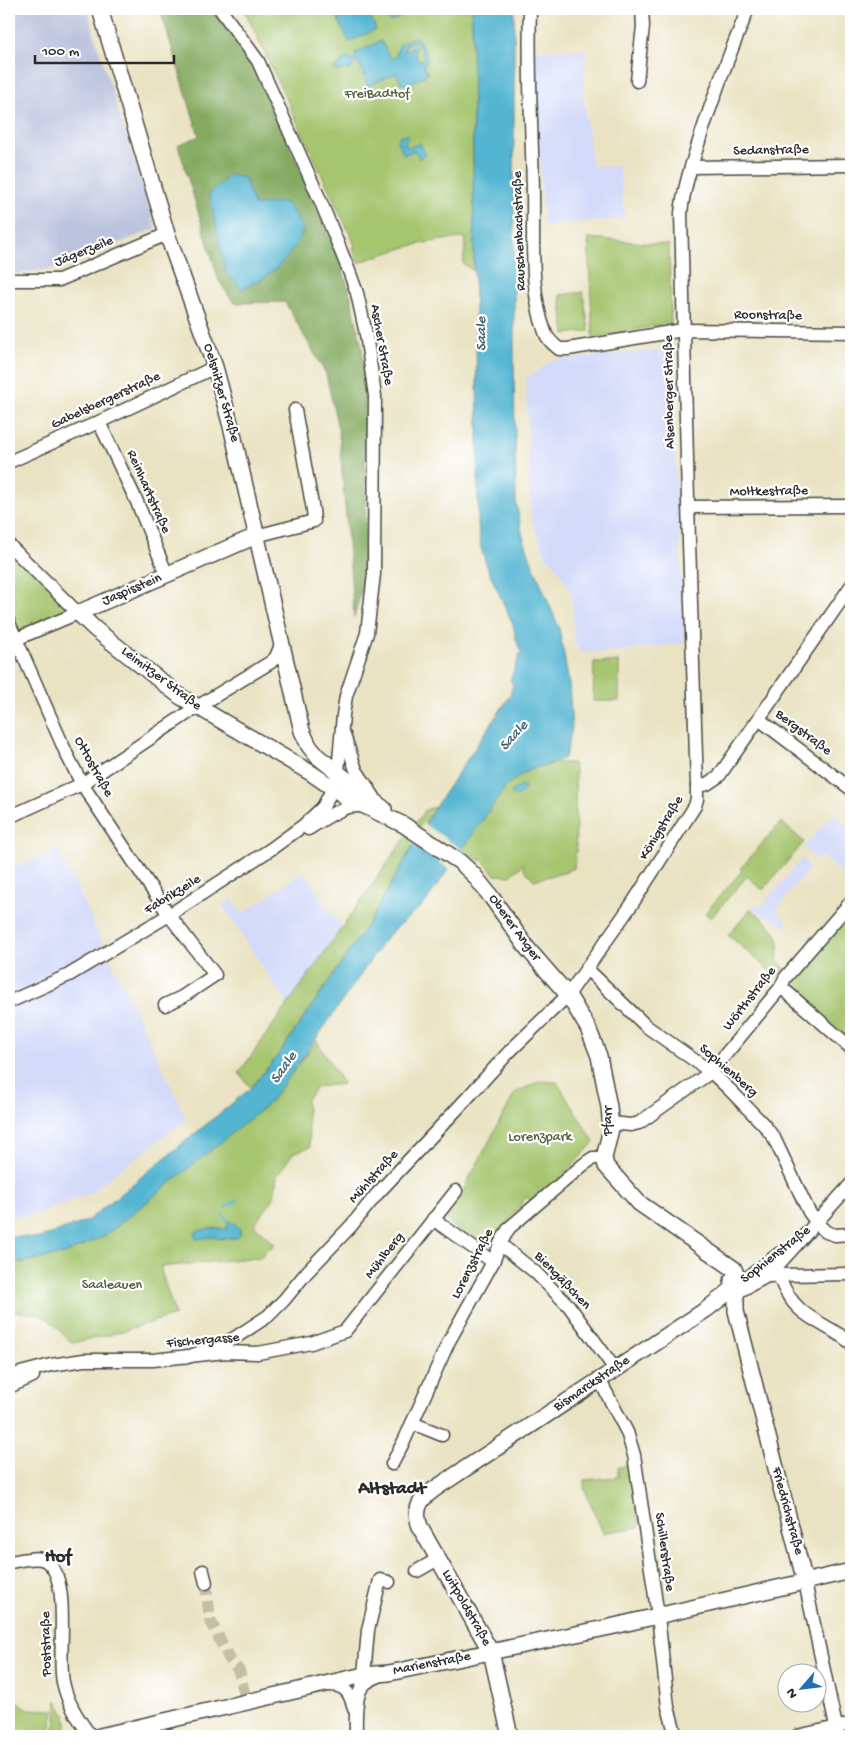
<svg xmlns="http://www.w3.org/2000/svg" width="860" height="1745" viewBox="0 0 860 1745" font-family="'Gochi Hand',sans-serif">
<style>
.built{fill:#d2d9f9}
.industrial{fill:#bcc3de}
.green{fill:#a5c56e;stroke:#68784c}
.forest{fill:#84aa61;stroke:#586a46;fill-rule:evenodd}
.water{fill:#53b5d1;stroke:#3f707e;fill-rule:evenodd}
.pier{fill:#eae3c3}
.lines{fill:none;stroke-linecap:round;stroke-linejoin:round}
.stream{stroke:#53b5d1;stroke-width:2.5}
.minor-tunnel{stroke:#c4bea5;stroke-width:12;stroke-dasharray:12 6;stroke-linecap:butt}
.minor-casing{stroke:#484742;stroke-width:15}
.major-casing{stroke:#484742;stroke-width:18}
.minor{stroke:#fff;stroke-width:12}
.major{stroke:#fff;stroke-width:15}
.labels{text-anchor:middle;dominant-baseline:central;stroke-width:4.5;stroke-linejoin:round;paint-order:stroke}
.park-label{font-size:14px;fill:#566142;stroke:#fff}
.street-label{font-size:14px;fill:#2b2b2b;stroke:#fff}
.water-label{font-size:15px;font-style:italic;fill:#3b626d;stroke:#fff}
.district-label{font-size:19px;font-weight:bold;fill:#2b2b2b;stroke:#fff}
</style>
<rect width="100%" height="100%" fill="#fff"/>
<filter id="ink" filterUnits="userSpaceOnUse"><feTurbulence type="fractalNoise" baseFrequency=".02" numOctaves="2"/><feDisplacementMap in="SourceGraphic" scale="10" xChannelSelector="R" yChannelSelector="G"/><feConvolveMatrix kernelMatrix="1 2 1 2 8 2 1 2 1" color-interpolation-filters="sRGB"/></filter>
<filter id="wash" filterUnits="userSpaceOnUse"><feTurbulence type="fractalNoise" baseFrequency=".0096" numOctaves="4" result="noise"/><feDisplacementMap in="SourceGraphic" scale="20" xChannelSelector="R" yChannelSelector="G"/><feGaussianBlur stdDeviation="1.12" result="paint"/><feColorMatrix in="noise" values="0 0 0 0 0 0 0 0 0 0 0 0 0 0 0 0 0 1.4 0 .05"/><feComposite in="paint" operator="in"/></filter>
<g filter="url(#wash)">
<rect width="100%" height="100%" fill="#eae3c3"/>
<g class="built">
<polygon points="586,49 583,94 592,166 619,166 625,218 543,226 535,50"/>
<polygon points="670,349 685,643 615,652 581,653 574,641 572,596 556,565 547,558 531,519 526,378 554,360"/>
<polygon points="833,814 851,829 851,865 843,875 822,856 817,861 803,848"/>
<polygon points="58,849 187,1119 88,1194 28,1217 9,1217 9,858 20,866"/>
<polygon points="802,858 806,862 809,870 795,885 776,911 789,923 785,926 751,909 755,904 761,907"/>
<polygon points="305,871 324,904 342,927 288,1005 222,905 232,899 242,914"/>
</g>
<polygon class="industrial" points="9,9 88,9 95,37 156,229 51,269 9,275"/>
<g class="green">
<path d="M244 9H472L474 271 463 264 466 238C426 240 395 249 358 263L353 248 355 247 354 243Z"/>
<polygon points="588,238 669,245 671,323 593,338"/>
<polygon points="583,292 589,331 565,334 560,295"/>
<polygon points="9,547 78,612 16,638 9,621"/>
<polygon points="594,662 619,662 619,701 593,701"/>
<path d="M555 763H573L575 771 576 850 574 868 566 871 567 872 534 880 524 869V864L510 876 495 875 482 859 480 861 462 850C476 829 501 785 521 774 532 768 544 766 555 763Z"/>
<polygon points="435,807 370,921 279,1054 251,1088 239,1073 425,810"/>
<polygon points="781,822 804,842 763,890 747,876 711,918 705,913 742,871 740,869"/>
<path d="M751 909C762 918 778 929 779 944 780 949 778 955 777 960L785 968 777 977 728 935Z"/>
<polygon points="851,911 851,1041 788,984"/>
<polygon points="317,1041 343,1084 316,1087 306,1101 310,1147 293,1153 277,1176 274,1198 254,1225 275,1244 260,1257 160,1267 175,1315 109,1335 72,1343 52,1322 39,1314 9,1311 9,1262 24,1262 268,1104"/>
<polygon points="540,1081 557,1082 594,1142 563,1176 532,1202 526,1197 491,1246 481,1248 442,1217 462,1192 515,1093"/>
<polygon points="630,1463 640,1527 603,1533 584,1488 584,1480 618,1477 618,1467 621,1467"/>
<path d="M57 1700C63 1712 72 1723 64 1736H52L56 1721Z"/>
<polygon points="17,1701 28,1709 54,1710 49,1736 9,1736 9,1711"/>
</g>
<path class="forest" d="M160 9H212L224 23 254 66 338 257 349 289 362 347 365 389 366 574 354 617 339 433 326 374 285 302 234 303 219 281 178 145 199 136ZM245 178 254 205 241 289Z"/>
<g class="water">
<polygon points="333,9 367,9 376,29 349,42"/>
<polygon points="383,9 407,9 409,13 390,22"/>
<path d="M472 9H514V366L516 502 522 533 531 560 559 628 569 683 572 729 565 757C554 764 546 764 534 768 524 772 516 778 507 785L425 903 388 935 295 1069 268 1104 106 1235 65 1254 24 1262H9V1236L39 1238 87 1221 251 1088 279 1054 370 921 435 807 510 696 513 684 510 680 521 652 516 639 513 624 489 572 481 548 478 524V424L474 271Z"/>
<path d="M414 37 419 39 428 58 426 63 423 65 428 74 406 85 401 83 396 73 368 86 365 81 367 80 358 61 353 64 352 68 347 71 343 69 336 72 334 68 341 65V61L347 58 351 60 356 58 355 53 381 41 391 59 395 57 400 44ZM414 41 417 42 424 57 423 59 419 61 414 52 416 49 415 46H413L405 51 404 50 406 45Z"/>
<polygon points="400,135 409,135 405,143 408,148 420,143 425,154 419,159 415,150 404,155 397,141"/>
<path d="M230 175 245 178 254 205 285 202 295 214 303 231C289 261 272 276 241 289L226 272 209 194Z"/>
<polygon points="523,785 526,788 520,795 519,794 516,797 512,795 512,791"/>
<path d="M227 1220C234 1224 242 1226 240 1235L237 1238 221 1239 212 1237 196 1239 195 1232 210 1228 222 1229 228 1228Z"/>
</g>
<polygon class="pier" points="423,823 464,851 451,870 411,843"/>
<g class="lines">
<g class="stream">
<polyline points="225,1207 238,1200"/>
<polyline points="223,1215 227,1220"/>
</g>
</g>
</g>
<g filter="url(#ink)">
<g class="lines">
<polyline class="minor-tunnel" points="206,1583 210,1620 229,1658 239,1671 245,1696"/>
<defs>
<g id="minor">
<path d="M530 9C528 70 532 131 533 192 534 236 529 290 545 332 547 339 553 344 559 349H568L683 330 851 332"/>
<polyline points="637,81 643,26 642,9"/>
<polyline points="691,167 851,165"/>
<polyline points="9,280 59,280 167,234"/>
<polyline points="99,422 137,502 167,575"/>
<polyline points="9,462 99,422 215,367"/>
<polyline points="688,507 851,506"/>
<polyline points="256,536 314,521 313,510 295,410"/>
<polyline points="9,545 78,613 9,642"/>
<polyline points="9,623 67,755 82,784 169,915 215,975 182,997 165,1005"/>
<polyline points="760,720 851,789"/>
<polyline points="344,735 356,770 374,797"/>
<polyline points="697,786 707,784 719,776 851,586"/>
<polyline points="9,817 82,784 197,707 271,662 276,657 281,645"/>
<path d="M308 829C325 819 345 802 365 807"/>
<polyline points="587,969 646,1026 711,1072 729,1089 764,1125 774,1138 809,1212 817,1223 826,1232 835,1235 851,1234"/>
<polyline points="781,987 851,1048"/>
<polyline points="9,1002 69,975 169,915 271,849 304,825 323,807 333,788 338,772 343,715 346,696 367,633 374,574 375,396 366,334 357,293 349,271 320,200 258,61 220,9"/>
<polyline points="611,1123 631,1125 639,1123 711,1072 781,987 785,978 851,902"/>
<polyline points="433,1219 493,1262"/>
<polyline points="500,1244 535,1272 569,1306 615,1369"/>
<path d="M776 1262C776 1269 779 1274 781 1281 796 1319 822 1320 851 1343"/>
<polyline points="771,1276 779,1275 851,1274"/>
<polyline points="735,1287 780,1253"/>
<polyline points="736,1293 769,1275 851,1184"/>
<path d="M188 1357 233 1339 268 1316 284 1300 307 1272 351 1226 377 1194 458 1108 510 1051 568 995 632 904 695 806 697 799V786L689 542 681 213C684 186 693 160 701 135 715 92 731 50 748 9"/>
<polyline points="9,1376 51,1365 84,1360 153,1360 225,1352 258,1353 311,1343 345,1331 456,1191"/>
<polyline points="599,1379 627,1432 634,1455 658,1616 668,1707 676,1736"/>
<polyline points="9,1387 33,1376"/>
<polyline points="412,1423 442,1435"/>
<polyline points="392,1464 405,1439 449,1341 493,1262 500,1244 509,1228 583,1165 593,1158 604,1158"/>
<path d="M9 1562C19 1561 37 1555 46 1561 72 1578 57 1654 63 1682 67 1702 79 1721 91 1736"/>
<polyline points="203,1571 206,1583"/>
<polyline points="417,1571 438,1559"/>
<polyline points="805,1582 838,1736"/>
<polyline points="364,1675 368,1630 380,1580 389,1582"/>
<path d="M326 1685C345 1684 350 1692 354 1709"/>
<path d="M356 1736C356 1723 354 1696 363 1686 367 1681 374 1678 379 1676"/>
<polyline points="797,1736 851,1724"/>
</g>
<g id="major">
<polyline points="100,9 167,234 215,367 232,430 302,731 309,746 317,756 384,809"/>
<polyline points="256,536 78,613 95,629 181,697 311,773 346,797 404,825 460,862 473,874 492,898 527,948 568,995 588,1028 599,1056 609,1107 611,1129 604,1158 606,1166 639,1203 734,1269 738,1279 735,1287"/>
<polyline points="732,1280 736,1293 736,1311 805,1582"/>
<polyline points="100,1736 364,1675 389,1673 610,1627 851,1571"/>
<path d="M510 1736 491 1652 421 1529C409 1502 429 1493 448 1480L707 1309 735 1287"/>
</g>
</defs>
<use href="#minor" class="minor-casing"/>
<use href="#major" class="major-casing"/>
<use href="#minor" class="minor"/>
<use href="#major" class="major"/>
</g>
</g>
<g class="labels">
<g class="park-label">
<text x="377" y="94">FreiBadHof</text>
<text x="540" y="1137">Lorenzpark</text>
<text x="112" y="1285">Saaleauen</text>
</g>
<g class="street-label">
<text transform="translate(771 151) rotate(-1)">Sedanstraße</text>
<text transform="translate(520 231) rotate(-92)">Rauschenbachstraße</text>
<text transform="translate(84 252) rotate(-22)">Jägerzeile</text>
<text transform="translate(768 316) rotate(1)">Roonstraße</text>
<text transform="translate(381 345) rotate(80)">Ascher Straße</text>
<text transform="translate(670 392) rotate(-91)">Alsenberger Straße</text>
<text transform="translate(221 393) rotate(74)">Oelsnitzer Straße</text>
<text transform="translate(106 401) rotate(-25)">Gabelsbergerstraße</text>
<text transform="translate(148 492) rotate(66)">Reinhartstraße</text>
<text transform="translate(769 492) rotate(-1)">Moltkestraße</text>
<text transform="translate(132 590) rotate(-23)">Jaspisstein</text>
<text transform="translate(161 679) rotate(37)">Leimitzer Straße</text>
<text transform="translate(803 733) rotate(37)">Bergstraße</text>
<text transform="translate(93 767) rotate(61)">Ottostraße</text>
<text transform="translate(662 828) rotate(-59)">Königstraße</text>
<text transform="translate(173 895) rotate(-32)">Fabrikzeile</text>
<text transform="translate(514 928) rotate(54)">Oberer Anger</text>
<text transform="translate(750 999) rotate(-52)">Wörthstraße</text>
<text transform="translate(728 1071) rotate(41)">Sophienberg</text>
<text transform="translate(608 1121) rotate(-90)">Pfarr</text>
<text transform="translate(374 1177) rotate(-48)">Mühlstraße</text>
<text transform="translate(776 1255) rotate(-38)">Sophienstraße</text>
<text transform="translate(385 1256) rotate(-52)">Mühlberg</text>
<text transform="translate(473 1264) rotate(-63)">Lorenzstraße</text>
<text transform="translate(562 1281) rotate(46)">Biengäßchen</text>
<text transform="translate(203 1341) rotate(-5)">Fischergasse</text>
<text transform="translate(592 1384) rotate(-34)">Bismarckstraße</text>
<text transform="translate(787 1511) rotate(75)">Friedrichstraße</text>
<text transform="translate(664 1552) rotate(82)">Schillerstraße</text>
<text transform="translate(466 1608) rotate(60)">Luitpoldstraße</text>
<text transform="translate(47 1644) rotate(-91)">Poststraße</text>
<text transform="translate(432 1664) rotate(-11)">Marienstraße</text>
</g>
<g class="water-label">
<text transform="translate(482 334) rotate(-90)">Saale</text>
<text transform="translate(514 736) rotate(-48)">Saale</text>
<text transform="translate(284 1068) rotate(-55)">Saale</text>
</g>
<g class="district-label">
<text x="392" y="1489">Altstadt</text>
<text x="58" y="1557">Hof</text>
</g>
</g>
<rect width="860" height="1745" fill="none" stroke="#fff" stroke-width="30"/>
<g transform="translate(802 1688) rotate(242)"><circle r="24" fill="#ffffff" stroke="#aaaaaa"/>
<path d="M0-4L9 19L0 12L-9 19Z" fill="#1f6fb2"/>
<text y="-8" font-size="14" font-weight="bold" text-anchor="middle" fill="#2b2b2b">N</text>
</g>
<path d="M35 55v8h139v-8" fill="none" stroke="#2b2b2b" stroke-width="2.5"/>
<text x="42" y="55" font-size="15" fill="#2b2b2b" stroke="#ffffff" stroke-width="4" paint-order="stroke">100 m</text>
</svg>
